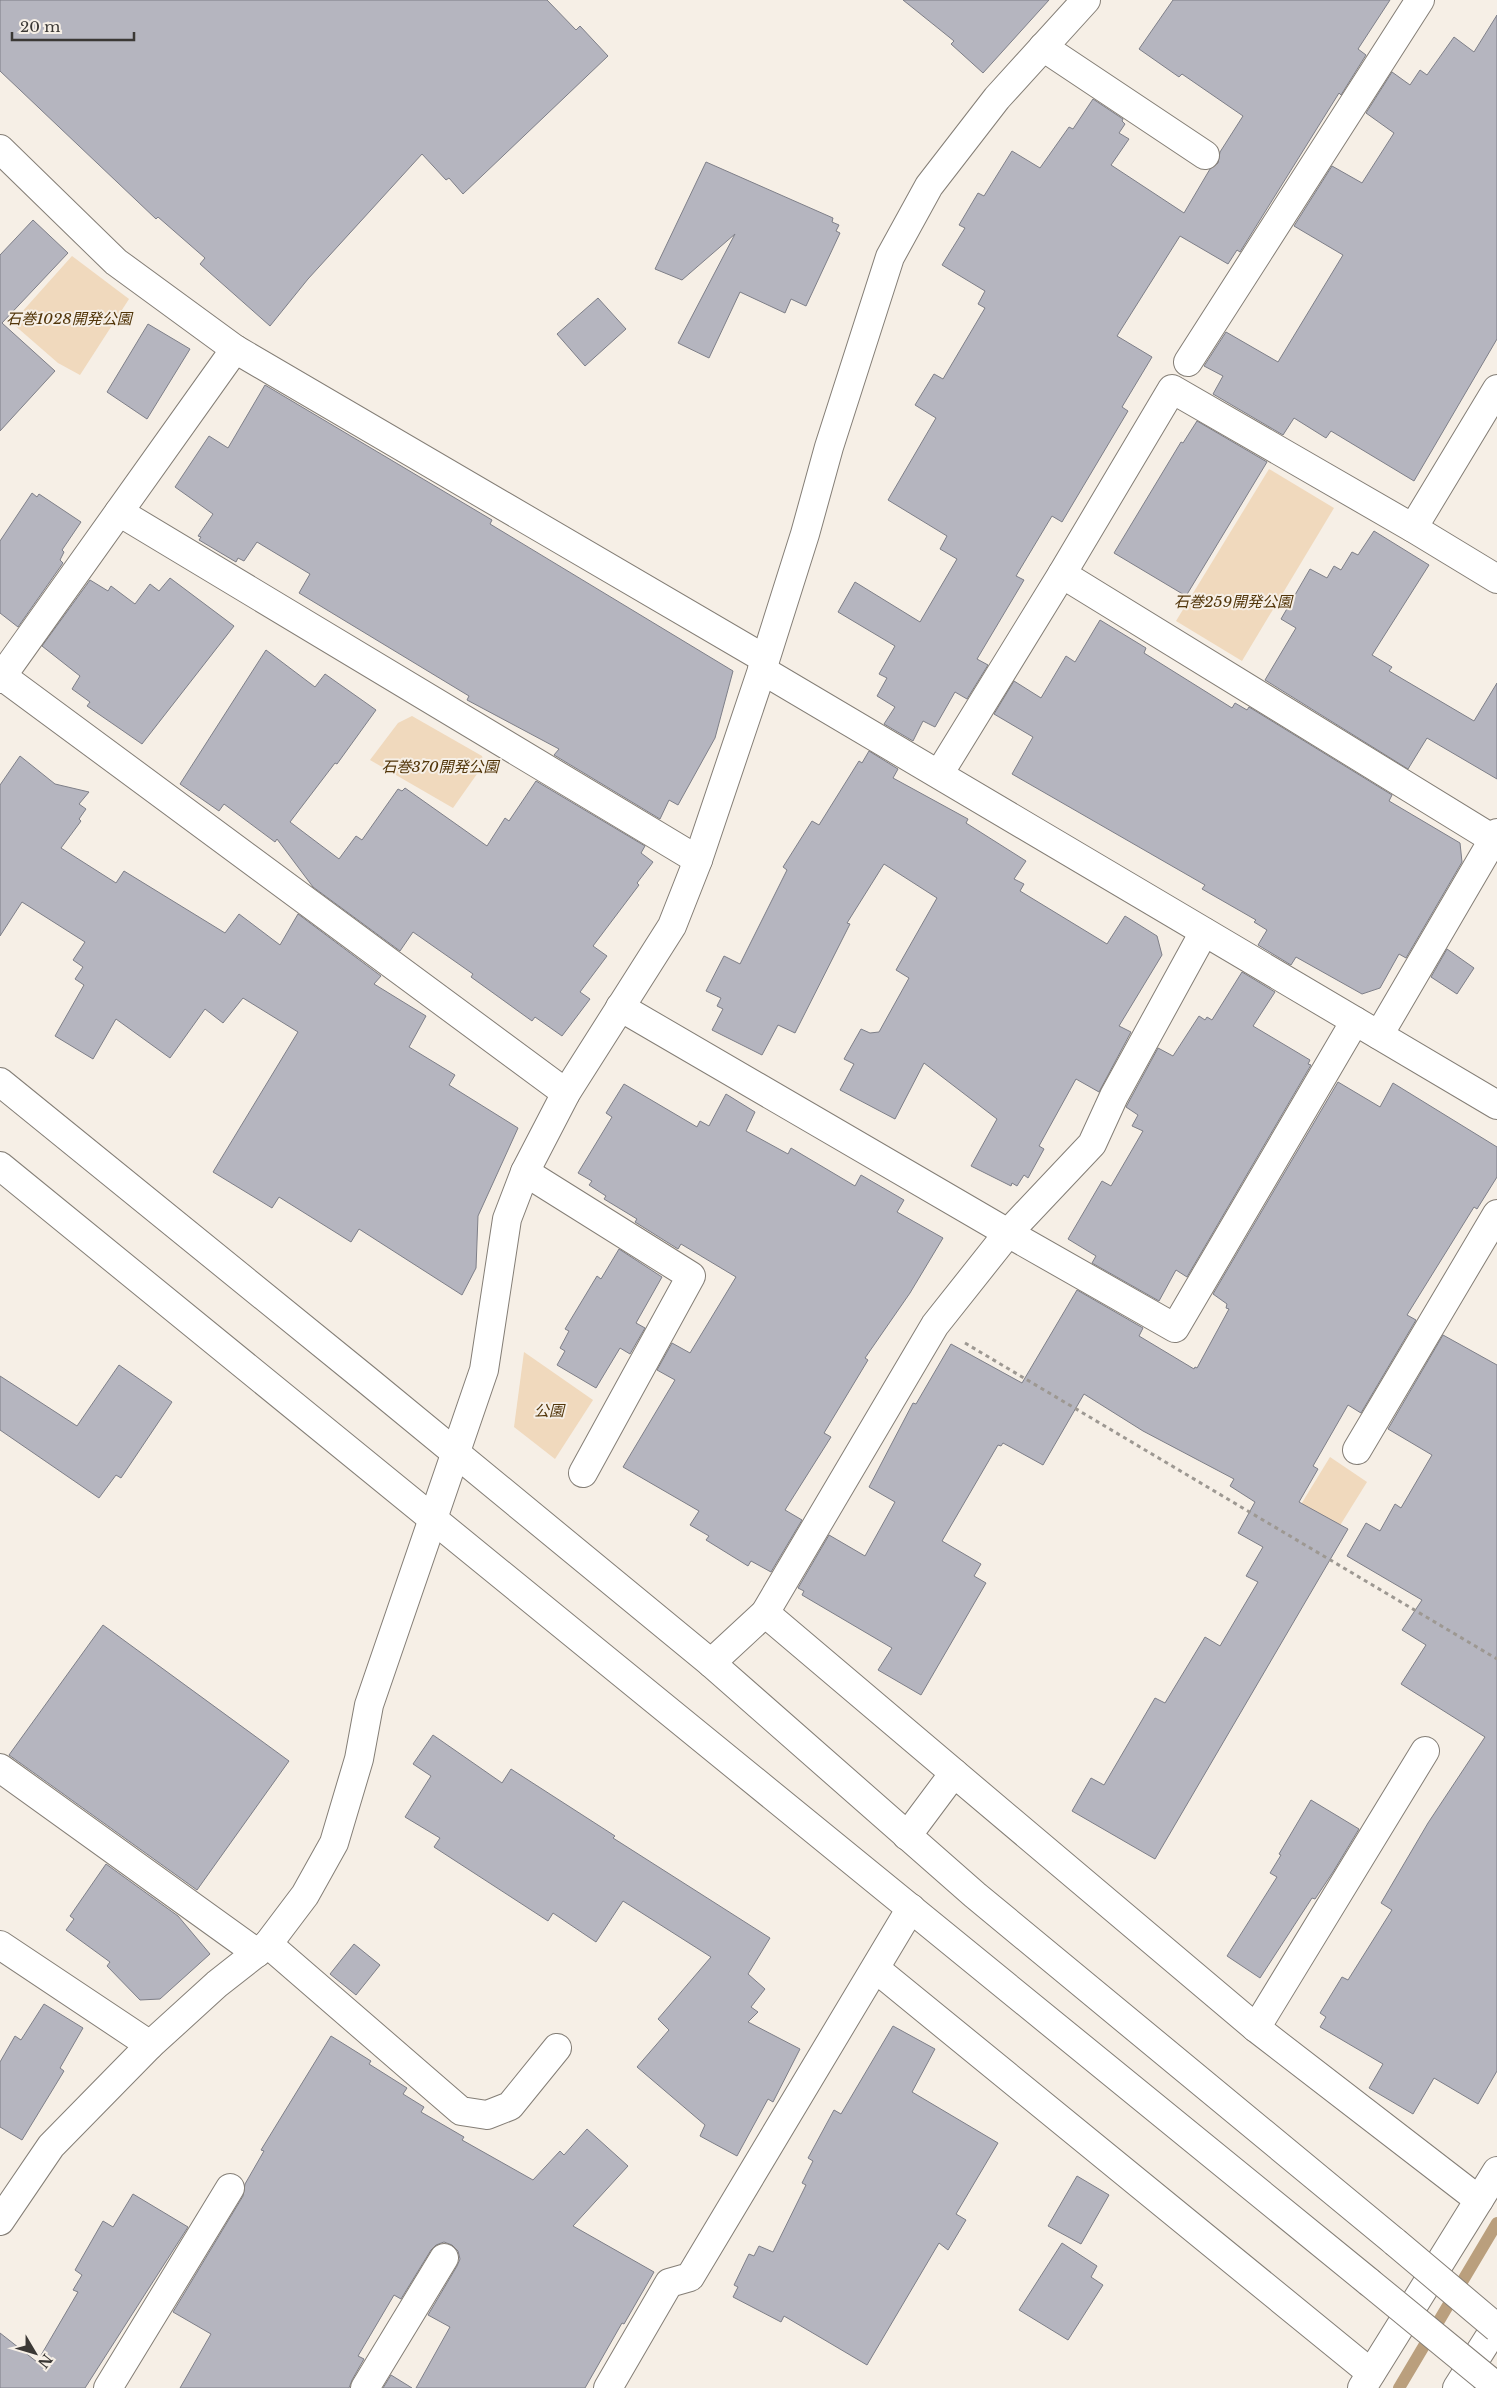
<svg xmlns="http://www.w3.org/2000/svg" width="1497" height="2388" viewBox="0 0 1497 2388" font-family="'Libre Baskerville','Noto Sans JP',serif">
<style>
.green{fill:#f0d9bd}
.lines{fill:none;stroke-linecap:round;stroke-linejoin:round}
.stream{stroke:#ba9f7d;stroke-width:12}
.building{fill:#b5b5bf;stroke:#7e7f88}
.minor-casing{stroke:#847e76;stroke-width:30}
.path{stroke:#9d9892;stroke-width:3;stroke-dasharray:4 4;stroke-linecap:butt}
.minor{stroke:#fff;stroke-width:28}
.minor-bridge-casing{stroke:#847e76;stroke-width:30;stroke-linecap:butt}
.minor-bridge{stroke:#fff;stroke-width:28}
.labels{text-anchor:middle;dominant-baseline:central;stroke-width:4;stroke-linejoin:round;paint-order:stroke}
.park-label{font-size:15px;font-style:italic;fill:#52360a;stroke:#f6efe6}
</style>
<rect width="100%" height="100%" fill="#f6efe6"/>
<g class="green">
<polygon points="72,256 129,299 80,375 58,363 12,323"/>
<polygon points="1269,469 1334,508 1242,661 1176,621"/>
<polygon points="412,716 482,756 484,764 453,808 370,760 398,723"/>
<polygon points="524,1352 593,1400 555,1459 514,1427"/>
<polygon points="1330,1457 1367,1482 1326,1548 1289,1524"/>
</g>
<g class="lines">
<polyline class="stream" points="1399,2388 1497,2223"/>
</g>
<g class="building">
<polygon points="0,0 547,0 576,30 580,26 608,56 463,194 449,178 446,180 422,154 308,279 270,326 200,264 205,258 158,217 156,219 0,71"/>
<polygon points="903,0 1049,0 983,73 951,44 954,41"/>
<polygon points="1173,0 1390,0 1358,49 1366,55 1341,95 1339,93 1240,252 1237,250 1228,264 1180,236 1117,336 1152,357 1122,407 1128,411 1062,522 1052,516 1016,576 1024,580 977,659 988,665 967,699 955,692 935,727 923,721 913,741 884,724 895,707 877,696 887,678 879,674 895,646 838,612 855,582 920,622 957,559 940,549 947,536 888,500 936,418 915,405 934,374 943,379 985,308 978,304 985,291 942,265 965,228 959,225 978,193 984,196 1012,151 1040,168 1069,127 1073,129 1093,99 1123,119 1122,121 1125,124 1119,133 1129,139 1111,165 1184,213 1210,169 1218,163 1220,152 1243,116 1182,74 1179,77 1139,49"/>
<polygon points="1497,15 1497,339 1414,481 1331,431 1326,438 1294,418 1283,435 1213,394 1223,376 1204,366 1226,332 1278,362 1343,255 1294,226 1332,166 1362,183 1394,133 1366,113 1392,72 1410,85 1420,70 1427,75 1454,37 1474,52"/>
<polygon points="706,162 833,218 832,222 839,225 836,231 840,233 806,306 791,299 785,313 740,292 709,358 678,343 735,234 682,280 655,269"/>
<polygon points="33,220 68,253 2,323 55,371 0,431 0,255"/>
<polygon points="598,298 626,329 585,366 557,334"/>
<polygon points="148,324 190,349 147,419 107,392"/>
<polygon points="265,385 492,520 490,524 733,671 715,738 678,805 669,800 660,819 554,755 559,749 467,700 469,696 299,593 310,574 257,542 244,561 238,558 236,562 199,540 201,537 198,536 213,514 175,487 209,436 228,448"/>
<polygon points="1197,421 1267,462 1186,596 1114,553 1181,442 1183,443"/>
<polygon points="32,493 37,497 39,494 81,522 62,550 64,552 60,560 63,563 18,627 0,613 0,541"/>
<polygon points="1374,531 1429,565 1372,655 1392,667 1389,671 1474,721 1497,683 1497,779 1427,738 1408,769 1265,680 1296,628 1281,619 1310,569 1327,578 1334,566 1341,570 1352,552 1358,555"/>
<polygon points="170,578 234,626 142,744 87,706 90,702 72,689 80,676 42,646 90,580 108,591 111,586 135,604 150,584 159,591"/>
<polygon points="1100,620 1146,648 1144,653 1232,708 1235,703 1247,710 1249,707 1392,795 1389,801 1460,843 1462,862 1406,958 1399,954 1380,988 1362,994 1296,957 1291,965 1258,945 1267,930 1254,922 1256,920 1202,889 1205,885 1012,774 1033,737 994,714 1014,681 1041,698 1066,656 1075,662"/>
<polygon points="266,650 315,687 325,674 376,710 337,764 335,763 290,822 339,859 356,836 362,840 398,789 402,791 405,788 487,846 505,818 509,821 536,781 645,846 641,853 653,862 637,883 639,885 593,946 607,956 580,992 590,999 562,1036 535,1017 532,1021 471,977 473,974 413,932 400,951 313,887 277,839 275,842 224,804 219,811 180,784"/>
<polygon points="869,751 898,769 893,778 968,819 966,823 1026,861 1014,879 1024,884 1020,891 1107,944 1125,916 1157,936 1162,955 1119,1026 1131,1032 1099,1092 1076,1079 1039,1146 1044,1149 1028,1178 1024,1175 1017,1186 1012,1183 1011,1186 971,1166 997,1119 924,1063 895,1119 840,1090 854,1064 844,1059 861,1029 870,1033 879,1032 909,978 896,970 937,898 884,864 847,923 850,924 795,1033 778,1025 762,1055 712,1030 723,1009 717,1006 721,998 706,991 724,956 740,964 787,870 783,867 812,821 819,825 859,761 862,763"/>
<polygon points="20,756 55,784 89,792 79,804 86,809 79,819 81,821 61,848 116,883 124,871 225,933 239,914 280,945 298,914 381,976 374,984 426,1016 409,1047 455,1075 449,1085 518,1128 478,1216 476,1268 462,1295 359,1229 351,1242 279,1197 272,1208 213,1172 298,1032 243,998 223,1023 205,1009 170,1058 116,1019 93,1059 55,1036 84,985 75,979 83,967 73,960 85,942 22,902 0,936 0,785"/>
<polygon points="1447,949 1474,968 1457,994 1431,977"/>
<polygon points="1242,972 1275,992 1253,1026 1310,1060 1308,1064 1311,1065 1187,1277 1176,1270 1159,1301 1092,1263 1096,1256 1068,1239 1102,1181 1111,1186 1143,1131 1132,1126 1138,1115 1126,1107 1158,1048 1173,1056 1199,1016 1205,1020 1207,1017 1212,1020"/>
<polygon points="1338,1082 1380,1107 1393,1083 1497,1147 1497,1177 1477,1209 1474,1207 1407,1315 1416,1320 1361,1413 1348,1405 1313,1466 1318,1469 1299,1502 1348,1529 1155,1859 1072,1811 1091,1778 1104,1785 1155,1698 1165,1703 1205,1637 1220,1646 1258,1582 1246,1576 1263,1547 1238,1533 1255,1502 1230,1486 1234,1479 1143,1431 1084,1394 1043,1465 1003,1443 1001,1446 998,1445 942,1541 981,1564 974,1576 986,1583 921,1695 878,1670 892,1648 802,1595 804,1591 798,1588 829,1535 865,1556 895,1502 869,1487 913,1403 916,1404 951,1344 1022,1383 1077,1290 1143,1328 1139,1336 1194,1369 1195,1367 1197,1368 1229,1309 1226,1308 1227,1304 1213,1294"/>
<polygon points="624,1084 697,1127 700,1121 709,1126 726,1094 755,1112 746,1131 788,1154 791,1148 855,1186 861,1175 904,1200 897,1212 943,1238 910,1293 865,1358 868,1360 824,1433 831,1437 785,1510 802,1520 771,1572 751,1561 748,1566 706,1540 709,1536 690,1525 699,1511 623,1467 675,1380 657,1370 672,1343 690,1353 736,1277 681,1244 678,1249 635,1222 637,1219 604,1199 606,1196 589,1185 592,1181 578,1173 612,1117 606,1113"/>
<polygon points="619,1249 662,1277 636,1323 645,1328 630,1354 620,1348 596,1388 557,1365 565,1351 560,1348 569,1331 565,1329 597,1276 601,1279"/>
<polygon points="1443,1335 1497,1365 1497,2071 1478,2104 1434,2078 1413,2114 1369,2088 1383,2064 1320,2027 1326,2017 1320,2013 1342,1977 1348,1980 1392,1910 1381,1903 1428,1823 1485,1737 1401,1684 1426,1645 1402,1630 1422,1600 1347,1556 1366,1523 1380,1531 1395,1504 1401,1508 1432,1455 1388,1429"/>
<polygon points="119,1365 172,1402 121,1478 116,1475 99,1498 0,1430 0,1376 77,1426"/>
<polygon points="103,1625 289,1761 197,1890 9,1755"/>
<polygon points="433,1735 502,1783 511,1769 615,1836 613,1838 770,1938 748,1974 765,1989 751,2007 758,2012 748,2022 800,2049 773,2102 768,2099 737,2156 700,2136 705,2125 637,2067 669,2030 658,2019 711,1957 623,1901 596,1942 553,1913 548,1921 434,1847 440,1838 405,1817 431,1776 413,1764"/>
<polygon points="1311,1800 1359,1829 1333,1872 1315,1899 1312,1898 1260,1978 1227,1956 1277,1877 1270,1873 1281,1855 1279,1854"/>
<polygon points="106,1864 178,1916 210,1954 160,1999 140,2000 107,1966 110,1962 66,1930 74,1919 70,1916"/>
<polygon points="354,1944 380,1965 356,1995 330,1974"/>
<polygon points="44,2004 83,2028 60,2068 64,2071 22,2140 0,2127 0,2062 15,2036 21,2040"/>
<polygon points="893,2026 935,2049 912,2092 998,2143 956,2214 966,2220 948,2250 939,2243 867,2365 784,2316 781,2322 733,2297 738,2287 734,2285 749,2254 754,2256 759,2246 773,2252 806,2185 802,2183 813,2161 808,2158 834,2110 841,2114"/>
<polygon points="331,2036 371,2061 369,2064 407,2088 403,2094 424,2107 421,2112 464,2137 462,2140 533,2180 560,2151 564,2155 587,2129 628,2166 573,2226 654,2272 624,2324 622,2323 585,2388 416,2388 450,2327 428,2315 457,2266 460,2259 458,2251 452,2245 444,2242 436,2245 431,2250 401,2299 394,2295 358,2356 364,2359 352,2380 349,2388 180,2388 211,2334 173,2312 243,2196 245,2184 264,2151 261,2150"/>
<polygon points="1077,2176 1109,2195 1081,2244 1048,2226"/>
<polygon points="133,2194 188,2227 85,2388 0,2388 0,2333 37,2362 78,2292 73,2290 82,2275 75,2270 103,2221 113,2227"/>
<polygon points="1062,2243 1097,2266 1091,2277 1103,2285 1068,2340 1019,2310"/>
<polygon points="391,2375 412,2388 383,2388"/>
</g>
<g class="lines">
<defs>
<g id="minor">
<polyline points="1043,47 1205,155"/>
<polyline points="0,149 116,262 235,349 765,659"/>
<polyline points="1188,362 1420,0"/>
<polyline points="119,512 698,860"/>
<polyline points="1413,528 1497,389"/>
<polyline points="1062,574 1493,839"/>
<polyline points="762,670 1497,1105"/>
<polyline points="2,676 566,1093"/>
<polyline points="0,679 235,349"/>
<polyline points="939,774 1062,574 1172,389 1413,528 1497,579"/>
<polyline points="620,1007 1008,1233 1175,1328 1355,1021"/>
<polyline points="1379,1035 1497,833"/>
<polyline points="0,1082 367,1380 711,1663 975,1895 1395,2242"/>
<polyline points="0,1166 1369,2282"/>
<polyline points="525,1172 691,1276 583,1473"/>
<polyline points="1357,1450 1497,1214"/>
<polyline points="765,1613 954,1773"/>
<polyline points="711,1663 765,1613 935,1325 1008,1233 1092,1144 1114,1096 1204,932"/>
<polyline points="0,1768 257,1953"/>
<polyline points="907,1836 954,1773 1256,2028 1479,2200"/>
<polyline points="268,1944 461,2111 487,2115 510,2106 557,2048"/>
<polyline points="0,1945 150,2045"/>
<polyline points="876,1969 1371,2373"/>
<polyline points="1256,2028 1425,1751"/>
<polyline points="0,2221 51,2146 150,2045 217,1984 268,1944 305,1895 334,1843 359,1759 369,1705 484,1370 507,1219 525,1172 566,1093 672,926 698,860 762,670 805,534 829,447 890,257 929,186 997,98 1086,0"/>
<polyline points="108,2388 230,2188"/>
<polyline points="365,2388 444,2258"/>
<polyline points="608,2388 669,2283 690,2277 911,1908"/>
<polyline points="1362,2388 1497,2171"/>
<polyline points="1457,2388 1497,2325"/>
</g>
</defs>
<use href="#minor" class="minor-casing"/>
<polyline class="path" points="965,1343 1497,1659"/>
<use href="#minor" class="minor"/>
<defs>
<g id="minor-bridge">
<polyline points="1395,2242 1497,2328"/>
<polyline points="1369,2282 1497,2387"/>
</g>
</defs>
<use href="#minor-bridge" class="minor-bridge-casing"/>
<use href="#minor-bridge" class="minor-bridge"/>
</g>
<g class="labels">
<g class="park-label">
<text x="69" y="318">石巻1028開発公園</text>
<text x="1233" y="601">石巻259開発公園</text>
<text x="440" y="766">石巻370開発公園</text>
<text x="549" y="1410">公園</text>
</g>
</g>
<g transform="translate(35 2353) rotate(128)" stroke="#f6efe6" stroke-width="4" paint-order="stroke">
<path d="M0-4L9 19L0 12L-9 19Z" fill="#3b3835"/>
<text y="-8" font-size="14" font-weight="bold" text-anchor="middle" fill="#3b3835">N</text>
</g>
<path d="M12 32v8h122v-8" fill="none" stroke="#3b3835" stroke-width="2.5"/>
<text x="20" y="32" font-size="15" fill="#3b3835" stroke="#f6efe6" stroke-width="4" paint-order="stroke">20 m</text>
</svg>
